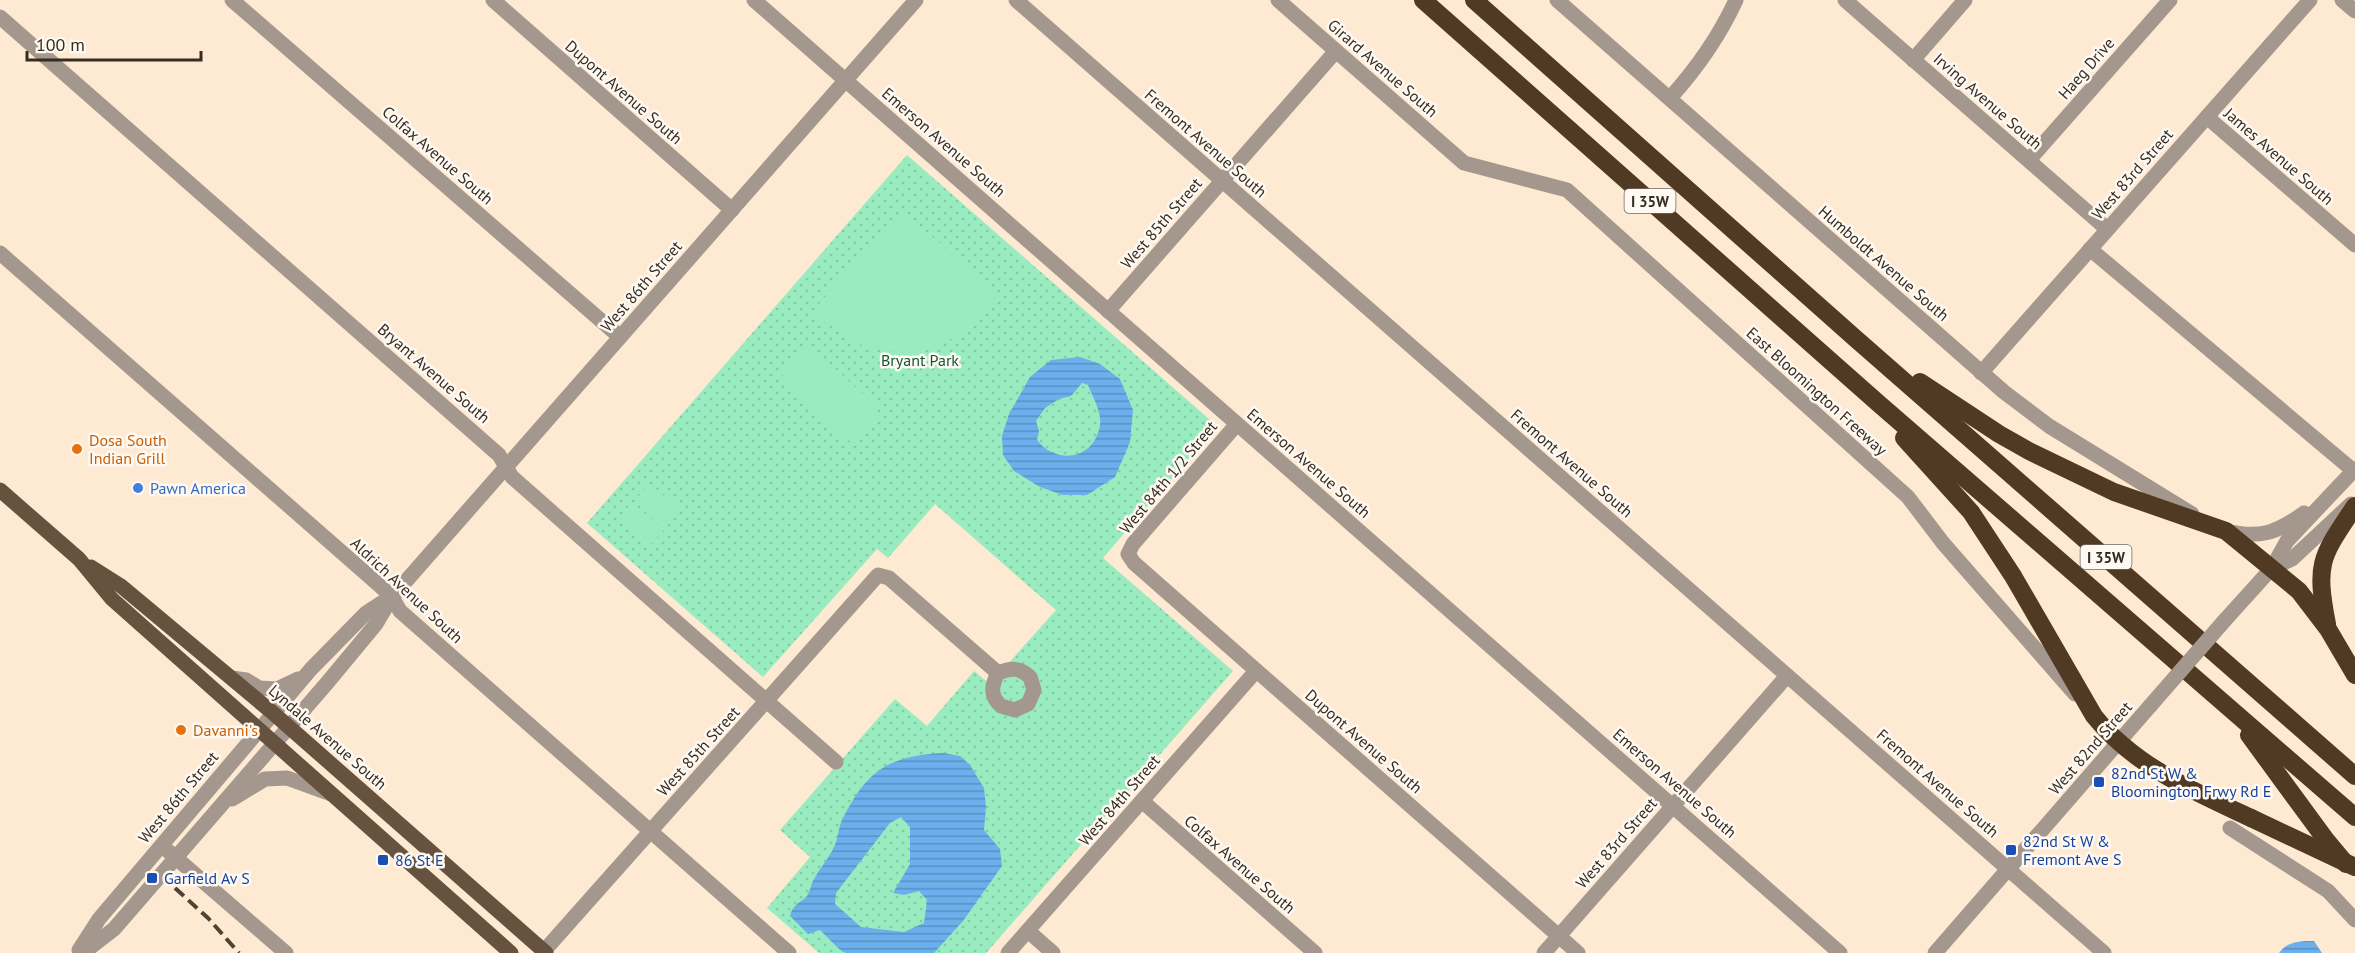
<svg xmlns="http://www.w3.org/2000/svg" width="2355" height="953" viewBox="0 0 2355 953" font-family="'PT Sans',sans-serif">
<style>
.green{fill:url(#green-dots)}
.pitch{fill:#98ecbf}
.water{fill:url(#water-rules);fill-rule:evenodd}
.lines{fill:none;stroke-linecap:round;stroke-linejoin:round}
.minor{stroke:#a4978d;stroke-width:15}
.major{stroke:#67523f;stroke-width:15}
.highway{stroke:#513a24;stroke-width:18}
.rail{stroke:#4e4436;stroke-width:4;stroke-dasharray:12 6;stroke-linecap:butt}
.minor-bridge{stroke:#a4978d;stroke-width:15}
.highway-bridge{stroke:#513a24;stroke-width:18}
.food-dot{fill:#e8710a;stroke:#fff9f3;stroke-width:2}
.shop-dot{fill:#3f7fe0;stroke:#fff9f3;stroke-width:2}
.transit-dot{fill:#1a4fb4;stroke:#fff9f3;stroke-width:2}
.labels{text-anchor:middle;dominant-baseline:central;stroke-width:5;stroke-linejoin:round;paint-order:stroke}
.shield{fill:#fff9f3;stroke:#726a60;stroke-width:1.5}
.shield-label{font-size:15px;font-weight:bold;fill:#362d21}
.street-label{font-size:16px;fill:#362d21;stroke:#fff9f3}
.park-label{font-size:16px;fill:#0f5739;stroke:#fff9f3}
.food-label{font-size:16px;fill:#c56008;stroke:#fff9f3;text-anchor:start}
.shop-label{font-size:16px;fill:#366cbe;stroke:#fff9f3;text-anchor:start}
.transit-label{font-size:16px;fill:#164399;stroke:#fff9f3;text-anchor:start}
</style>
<defs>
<pattern id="green-dots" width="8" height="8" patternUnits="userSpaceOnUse" patternTransform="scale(1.5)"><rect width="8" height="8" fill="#98ecbf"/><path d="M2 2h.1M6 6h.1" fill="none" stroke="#84cba4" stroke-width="1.8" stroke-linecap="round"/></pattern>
<pattern id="water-rules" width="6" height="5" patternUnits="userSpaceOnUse" patternTransform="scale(1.5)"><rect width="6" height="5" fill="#6bb0ec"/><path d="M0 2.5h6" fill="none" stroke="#5990bf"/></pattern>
</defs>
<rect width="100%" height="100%" fill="#fee9d2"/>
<polygon class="green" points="907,155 1217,426 1103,558 1233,671 986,953 819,953 767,908 810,857 780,830 895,699 927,726 974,671 990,684 1056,610 935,504 888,558 877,549 763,677 587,523"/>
<g class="pitch">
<polygon points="895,216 909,216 997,294 960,335 913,356 863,346 811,313"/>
<path d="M810 347 814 349 877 407 879 419C870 428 861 445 847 440L783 379 782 370 801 348Z"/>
<polygon points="649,483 681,510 668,525 637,498"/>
<polygon points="632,502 664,530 651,544 620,517"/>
</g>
<g class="water">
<path d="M1080 357 1100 364 1120 379 1133 410 1130 442 1115 477 1087 495H1063L1040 487 1014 471 1003 455 1002 436 1009 414 1030 377 1051 360ZM1082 383 1088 385C1093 397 1102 413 1100 425 1095 459 1057 466 1037 440L1039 431 1036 421 1045 408 1059 399 1071 396Z"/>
<path d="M943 753 960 756 970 765 984 788 986 807 984 830 1000 849 1002 866 963 921 934 953H846L839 949 820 930 808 934 790 916C793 904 799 904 807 896 809 893 811 887 812 883 818 870 828 860 834 847 838 839 838 829 842 820 867 770 888 756 943 753ZM901 817 910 827V864L893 893 904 895 919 891 927 900 924 923 904 932 861 927 835 904 836 893 890 823Z"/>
<path d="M2314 941 2322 953H2279C2287 941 2301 941 2314 941Z"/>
</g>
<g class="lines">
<g class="minor">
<polyline points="232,0 620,337"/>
<polyline points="493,0 732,210"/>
<polyline points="754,0 1840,953"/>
<polyline points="1016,0 2104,953"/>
<polyline points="1278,0 1464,163 1567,190 1908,497 1943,543 2075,694"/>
<polyline points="1557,0 2004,392 2049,426 2192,514"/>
<polyline points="1845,0 2107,229"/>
<polyline points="2342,0 2355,11"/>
<polyline points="0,17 499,455 512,477 836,762"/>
<polyline points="1913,60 1965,0"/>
<path d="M1670 98C1697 68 1719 37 1736 0"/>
<polyline points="2207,117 2355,245"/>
<polyline points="2029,160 2170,0"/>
<polyline points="2090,249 2355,472"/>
<polyline points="0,253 378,584 392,597 400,611 789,953"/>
<polyline points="1108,311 1336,51"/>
<polyline points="1981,373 2310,0"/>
<polyline points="1237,424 1133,544 1128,554 1134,563 1578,953"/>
<path d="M2226 531C2259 539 2277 533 2304 513"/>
<polyline points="2272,568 2292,559 2351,504"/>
<polyline points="2225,620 2272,568 2287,541 2355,469"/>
<polyline points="232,678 246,680 259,688 277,689 298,679"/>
<polyline points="232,799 265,779 287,778 331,794"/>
<polyline points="1142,801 1315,953"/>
<polyline points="2230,828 2328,891 2355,920"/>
<polyline points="168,851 286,953"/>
<polyline points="1028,931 1053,953"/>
<polyline points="79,950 99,919 311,669 366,613 389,598"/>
<path d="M544 951 878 575 889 578 998 673C991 686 990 696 1001 706L1015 710 1028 704 1034 690 1030 677C1019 667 1011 668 998 673"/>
<polyline points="83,953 114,929 327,683 376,624 392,597 916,0"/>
<polyline points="1008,953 1256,671"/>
<polyline points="1544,953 1787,676"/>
<polyline points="1935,953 2150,706"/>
</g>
<g class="major">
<polyline points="0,490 79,559 112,599 511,953"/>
<polyline points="91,567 121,586 273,713 546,953"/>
</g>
<g class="highway">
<polyline points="1423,0 1878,403 2355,817"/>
<polyline points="1474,0 1856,339 2355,776"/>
<polyline points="1920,382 1999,434 2029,451 2114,492 2226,531 2299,591 2328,629 2355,675"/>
<path d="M1904 438 1971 512 2013 576 2094 716C2134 766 2195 792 2251 818"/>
<path d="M2327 624C2315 562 2321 557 2355 506"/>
<polyline points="2249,735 2326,840 2346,864"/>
</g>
<polyline class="rail" points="175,888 208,918 239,953"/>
<polyline class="minor-bridge" points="2150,706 2225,620"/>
<polyline class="highway-bridge" points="2251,818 2355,867"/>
</g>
<g class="food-dot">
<circle cx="77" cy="449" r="6"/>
<circle cx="181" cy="730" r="6"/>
</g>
<circle class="shop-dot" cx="138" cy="488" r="6"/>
<g class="transit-dot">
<rect x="2093" y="776" width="12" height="12" rx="3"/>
<rect x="2005" y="844" width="12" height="12" rx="3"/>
<rect x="377" y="854" width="12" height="12" rx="3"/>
<rect x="146" y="872" width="12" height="12" rx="3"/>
</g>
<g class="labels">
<g class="shield">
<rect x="1624.5" y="189" width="51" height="24" rx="4.5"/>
<rect x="2080.5" y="545" width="51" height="24" rx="4.5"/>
</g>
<g class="shield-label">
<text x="1650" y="201">I 35W</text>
<text x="2106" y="557">I 35W</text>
</g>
<g class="street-label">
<text transform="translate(1383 68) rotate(41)">Girard Avenue South</text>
<text transform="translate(2086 68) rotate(-49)">Haeg Drive</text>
<text transform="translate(624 92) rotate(41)">Dupont Avenue South</text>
<text transform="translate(1988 101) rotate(41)">Irving Avenue South</text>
<text transform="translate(944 142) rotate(41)">Emerson Avenue South</text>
<text transform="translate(1206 143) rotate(41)">Fremont Avenue South</text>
<text transform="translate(438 155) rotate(41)">Colfax Avenue South</text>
<text transform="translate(2279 156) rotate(41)">James Avenue South</text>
<text transform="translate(2132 174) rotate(-49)">West 83rd Street</text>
<text transform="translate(1161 223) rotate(-49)">West 85th Street</text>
<text transform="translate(1884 263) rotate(41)">Humboldt Avenue South</text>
<text transform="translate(641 286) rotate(-49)">West 86th Street</text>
<text transform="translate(434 373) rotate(41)">Bryant Avenue South</text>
<text transform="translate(1817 391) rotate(42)">East Bloomington Freeway</text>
<text transform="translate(1309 463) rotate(41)">Emerson Avenue South</text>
<text transform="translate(1572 463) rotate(41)">Fremont Avenue South</text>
<text transform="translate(1168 477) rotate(-50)">West 84th 1/2 Street</text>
<text transform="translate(407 590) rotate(43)">Aldrich Avenue South</text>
<text transform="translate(328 737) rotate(41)">Lyndale Avenue South</text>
<text transform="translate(1364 741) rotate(41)">Dupont Avenue South</text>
<text transform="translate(2090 748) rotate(-49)">West 82nd Street</text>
<text transform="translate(698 751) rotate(-48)">West 85th Street</text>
<text transform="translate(1675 783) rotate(41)">Emerson Avenue South</text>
<text transform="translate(1938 783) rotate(41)">Fremont Avenue South</text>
<text transform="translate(178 797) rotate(-50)">West 86th Street</text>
<text transform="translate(1119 800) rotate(-49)">West 84th Street</text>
<text transform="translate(1616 843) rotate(-49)">West 83rd Street</text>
<text transform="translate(1240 864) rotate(41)">Colfax Avenue South</text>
</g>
<g class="park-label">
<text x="920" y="360">Bryant Park</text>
</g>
<g class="food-label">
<text x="89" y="440">Dosa South<tspan x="89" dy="18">Indian Grill</tspan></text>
<text x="193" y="730">Davanni's</text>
</g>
<g class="shop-label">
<text x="150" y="488">Pawn America</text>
</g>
<g class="transit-label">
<text x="2111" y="773">82nd St W &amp;<tspan x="2111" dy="18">Bloomington Frwy Rd E</tspan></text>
<text x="2023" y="841">82nd St W &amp;<tspan x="2023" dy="18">Fremont Ave S</tspan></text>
<text x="395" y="860">86 St E</text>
<text x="164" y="878">Garfield Av S</text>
</g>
</g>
<path d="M27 51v9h174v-9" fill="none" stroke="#362d21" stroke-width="3"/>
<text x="36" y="51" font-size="18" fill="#362d21" stroke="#fff9f3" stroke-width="4.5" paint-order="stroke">100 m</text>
</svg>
